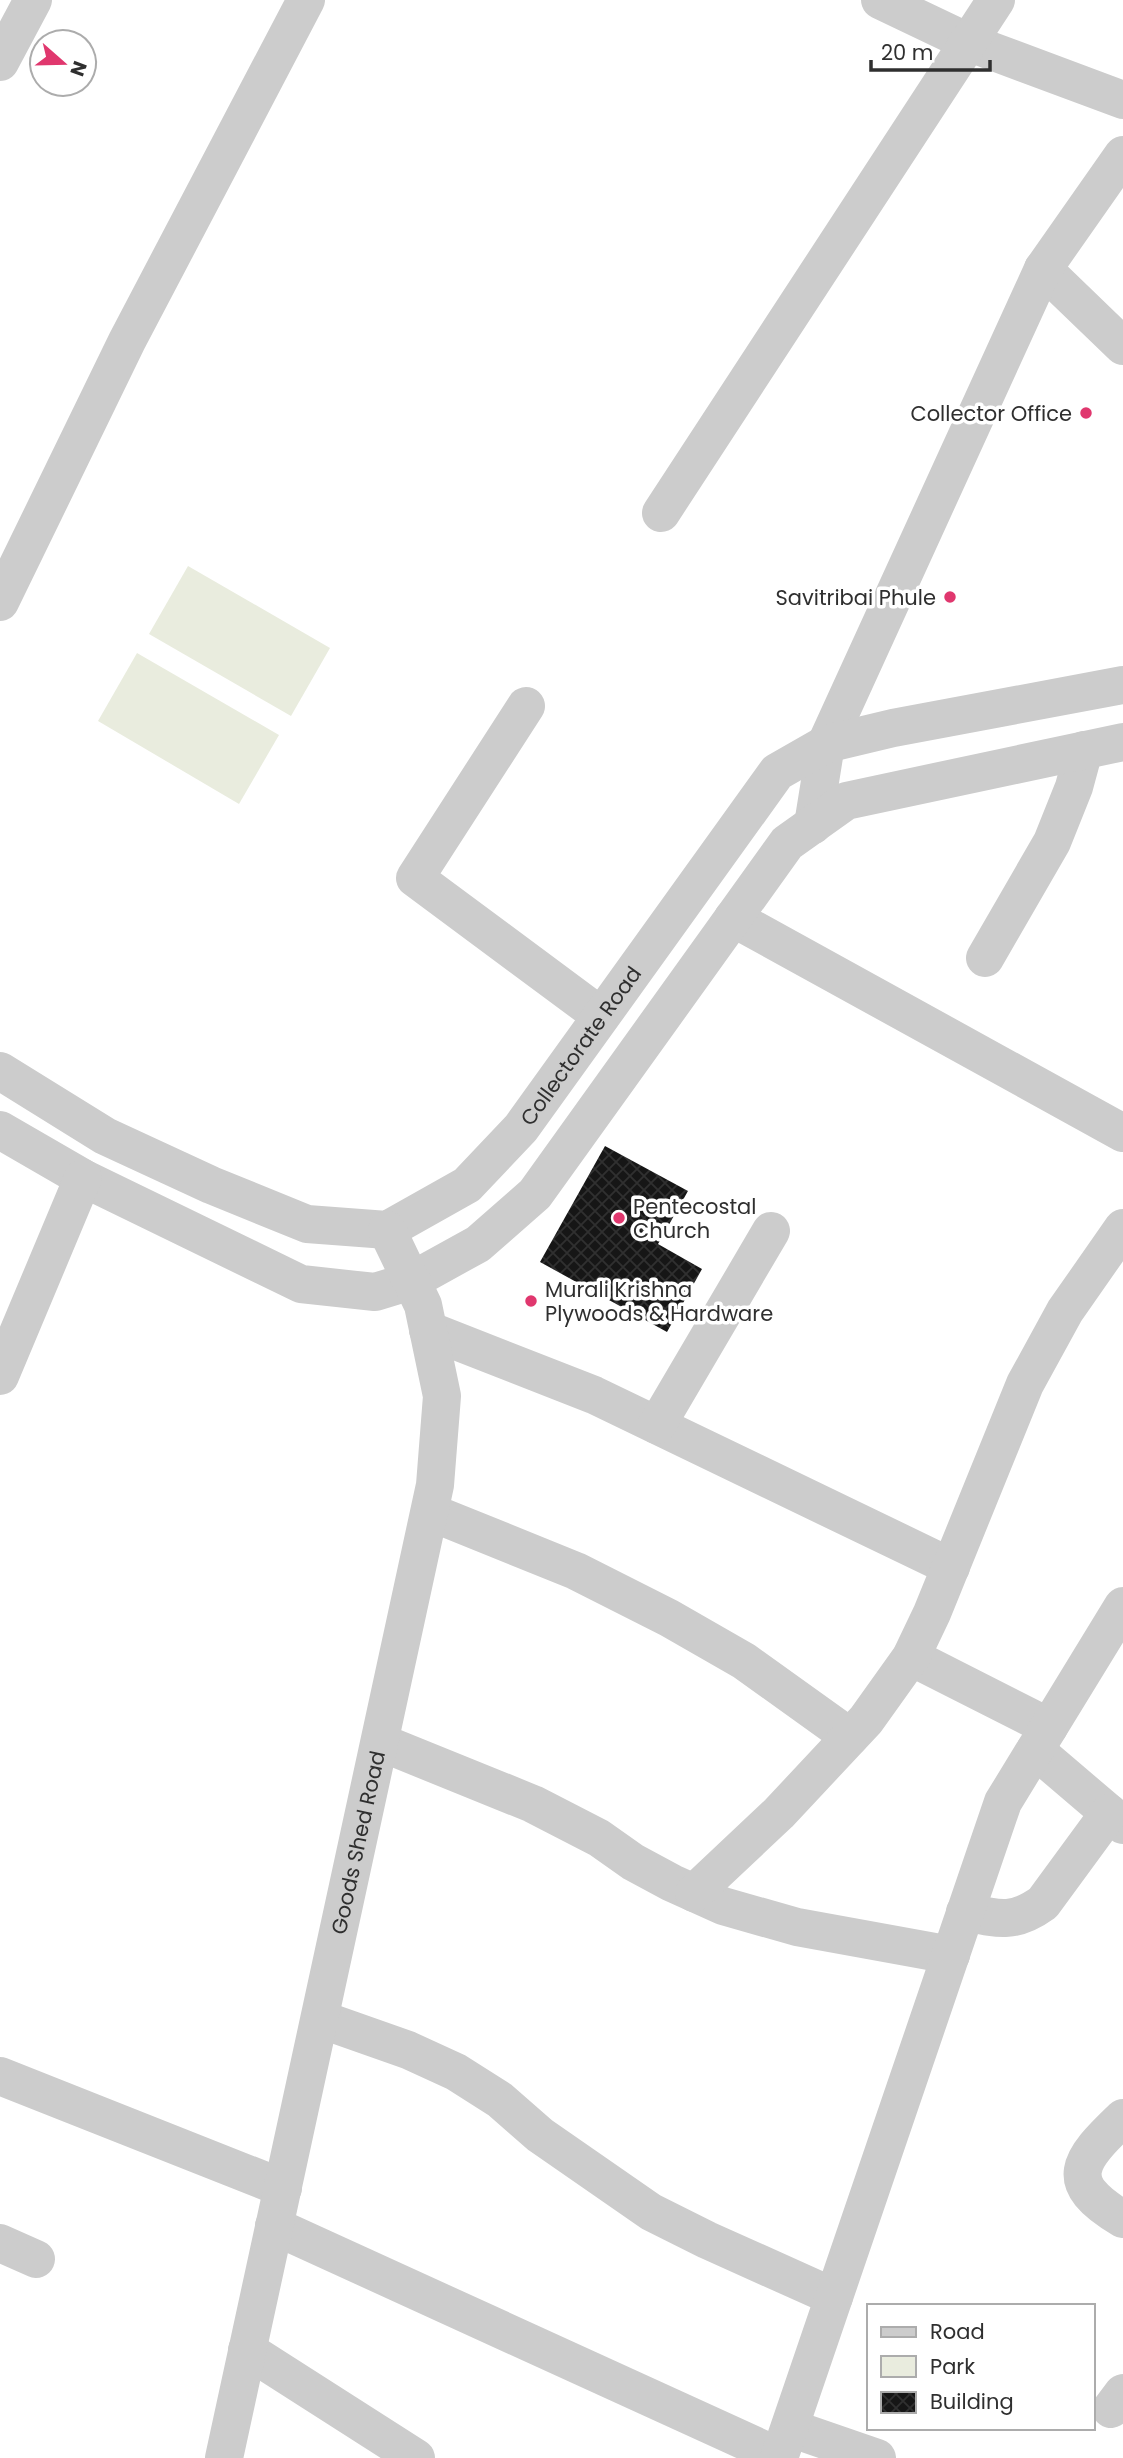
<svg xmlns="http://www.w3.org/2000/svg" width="1123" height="2458" viewBox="0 0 1123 2458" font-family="Poppins,sans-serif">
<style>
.green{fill:#e9ecde}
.building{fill:url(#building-cross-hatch)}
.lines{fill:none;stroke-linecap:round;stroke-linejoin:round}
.minor{stroke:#ccc;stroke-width:38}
.poi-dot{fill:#e0376e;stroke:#fff;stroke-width:2.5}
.labels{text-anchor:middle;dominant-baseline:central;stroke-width:7;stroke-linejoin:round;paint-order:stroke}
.poi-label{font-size:21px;fill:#2f2f2f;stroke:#fff;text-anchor:end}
.street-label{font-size:21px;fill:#2f2f2f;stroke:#fff}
</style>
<defs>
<pattern id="building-cross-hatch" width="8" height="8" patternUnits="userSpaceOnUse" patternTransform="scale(1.75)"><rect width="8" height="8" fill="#161616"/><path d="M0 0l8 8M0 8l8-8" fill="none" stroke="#303030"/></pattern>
</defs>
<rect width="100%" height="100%" fill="#fff"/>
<g class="green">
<polygon points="188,566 330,648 291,716 149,634"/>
<polygon points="137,653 279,735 239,804 98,721"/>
</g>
<polygon class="building" points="605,1146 688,1191 658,1244 702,1269 667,1332 540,1262"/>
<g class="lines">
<g class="minor">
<polyline points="880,0 970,43 1123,100"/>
<polyline points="0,62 33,0"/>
<polyline points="1043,269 1123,346"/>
<polyline points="661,513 996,0"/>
<polyline points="0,602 127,341 306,0"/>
<polyline points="526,706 415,878 601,1016"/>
<polyline points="813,825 826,744 1043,269 1123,155"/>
<polyline points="733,918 1123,1133"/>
<polyline points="985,958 1052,842 1074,787 1084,750"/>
<path id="s1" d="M0 1071 105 1136 211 1185 307 1224 387 1230 467 1185 521 1128 777 772 826 744 893 728 1123 685"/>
<polyline points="0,1130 83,1178 301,1284 375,1292 411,1281 478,1244 535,1194 787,843 846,801 1123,742"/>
<polyline points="428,1330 594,1395 951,1567"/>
<polyline points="0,1376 83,1178"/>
<polyline points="657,1425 771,1231"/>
<polyline points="430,1512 576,1571 669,1618 744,1661 850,1737"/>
<polyline points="911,1657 1049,1727"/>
<polyline points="380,1742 533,1804 599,1838 633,1862 672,1883 723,1906 797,1927 951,1955"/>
<polyline points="1035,1750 1123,1825"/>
<polyline points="694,1893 779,1813 866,1720 911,1657 932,1613 1025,1384 1065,1311 1123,1228"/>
<path d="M965 1912C998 1919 1014 1924 1043 1903L1109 1813"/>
<polyline points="320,2019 408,2050 456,2072 500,2100 540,2135 651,2212 707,2240 834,2297"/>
<polyline points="0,2076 283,2188"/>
<path d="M1123 2118C1079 2160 1060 2182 1123 2219"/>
<polyline points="274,2226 780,2457"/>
<polyline points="0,2243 36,2259"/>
<polyline points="247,2350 416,2458"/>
<polyline points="1111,2409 1123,2393"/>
<polyline points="790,2428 877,2458"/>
<path id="s2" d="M224 2458 435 1485 442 1396 423 1305 387 1230"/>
<polyline points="779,2458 1003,1802 1123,1606"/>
</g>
</g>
<g class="poi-dot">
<circle cx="1086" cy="413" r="7"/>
<circle cx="950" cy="597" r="7"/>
<circle cx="619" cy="1218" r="7"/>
<circle cx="531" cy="1301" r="7"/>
</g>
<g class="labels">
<g class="poi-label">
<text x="1072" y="413">Collector Office</text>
<text x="936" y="597">Savitribai Phule</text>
<text x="633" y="1206" text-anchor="start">Pentecostal<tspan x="633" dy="24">Church</tspan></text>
<text x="545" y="1289" text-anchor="start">Murali Krishna<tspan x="545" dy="24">Plywoods &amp; Hardware</tspan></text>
</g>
<g class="street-label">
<text stroke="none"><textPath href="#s1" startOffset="696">Collectorate Road</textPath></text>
<text stroke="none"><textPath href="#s2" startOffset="630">Goods Shed Road</textPath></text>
</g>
</g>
<rect x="867" y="2304" width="228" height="126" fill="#ffffff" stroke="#acacac" stroke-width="2"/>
<rect x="881" y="2327" width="35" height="10" fill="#cccccc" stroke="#acacac" stroke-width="2"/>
<text x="930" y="2339" font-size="21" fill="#2f2f2f">Road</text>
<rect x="881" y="2356" width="35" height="21" fill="#e9ecde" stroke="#acacac" stroke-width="2"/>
<text x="930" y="2374" font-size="21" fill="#2f2f2f">Park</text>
<rect x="881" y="2392" width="35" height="21" fill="url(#building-cross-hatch)" stroke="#acacac" stroke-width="2"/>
<text x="930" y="2409" font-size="21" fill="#2f2f2f">Building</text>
<g transform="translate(63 63) rotate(110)"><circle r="33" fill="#ffffff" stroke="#acacac" stroke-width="2"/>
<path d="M0-5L12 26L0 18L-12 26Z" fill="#e0376e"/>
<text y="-10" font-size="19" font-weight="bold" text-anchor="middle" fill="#2f2f2f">N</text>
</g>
<path d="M871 60v10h119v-10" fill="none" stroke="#2f2f2f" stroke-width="3.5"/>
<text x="881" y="60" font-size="21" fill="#2f2f2f" stroke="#ffffff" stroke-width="5" paint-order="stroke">20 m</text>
</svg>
